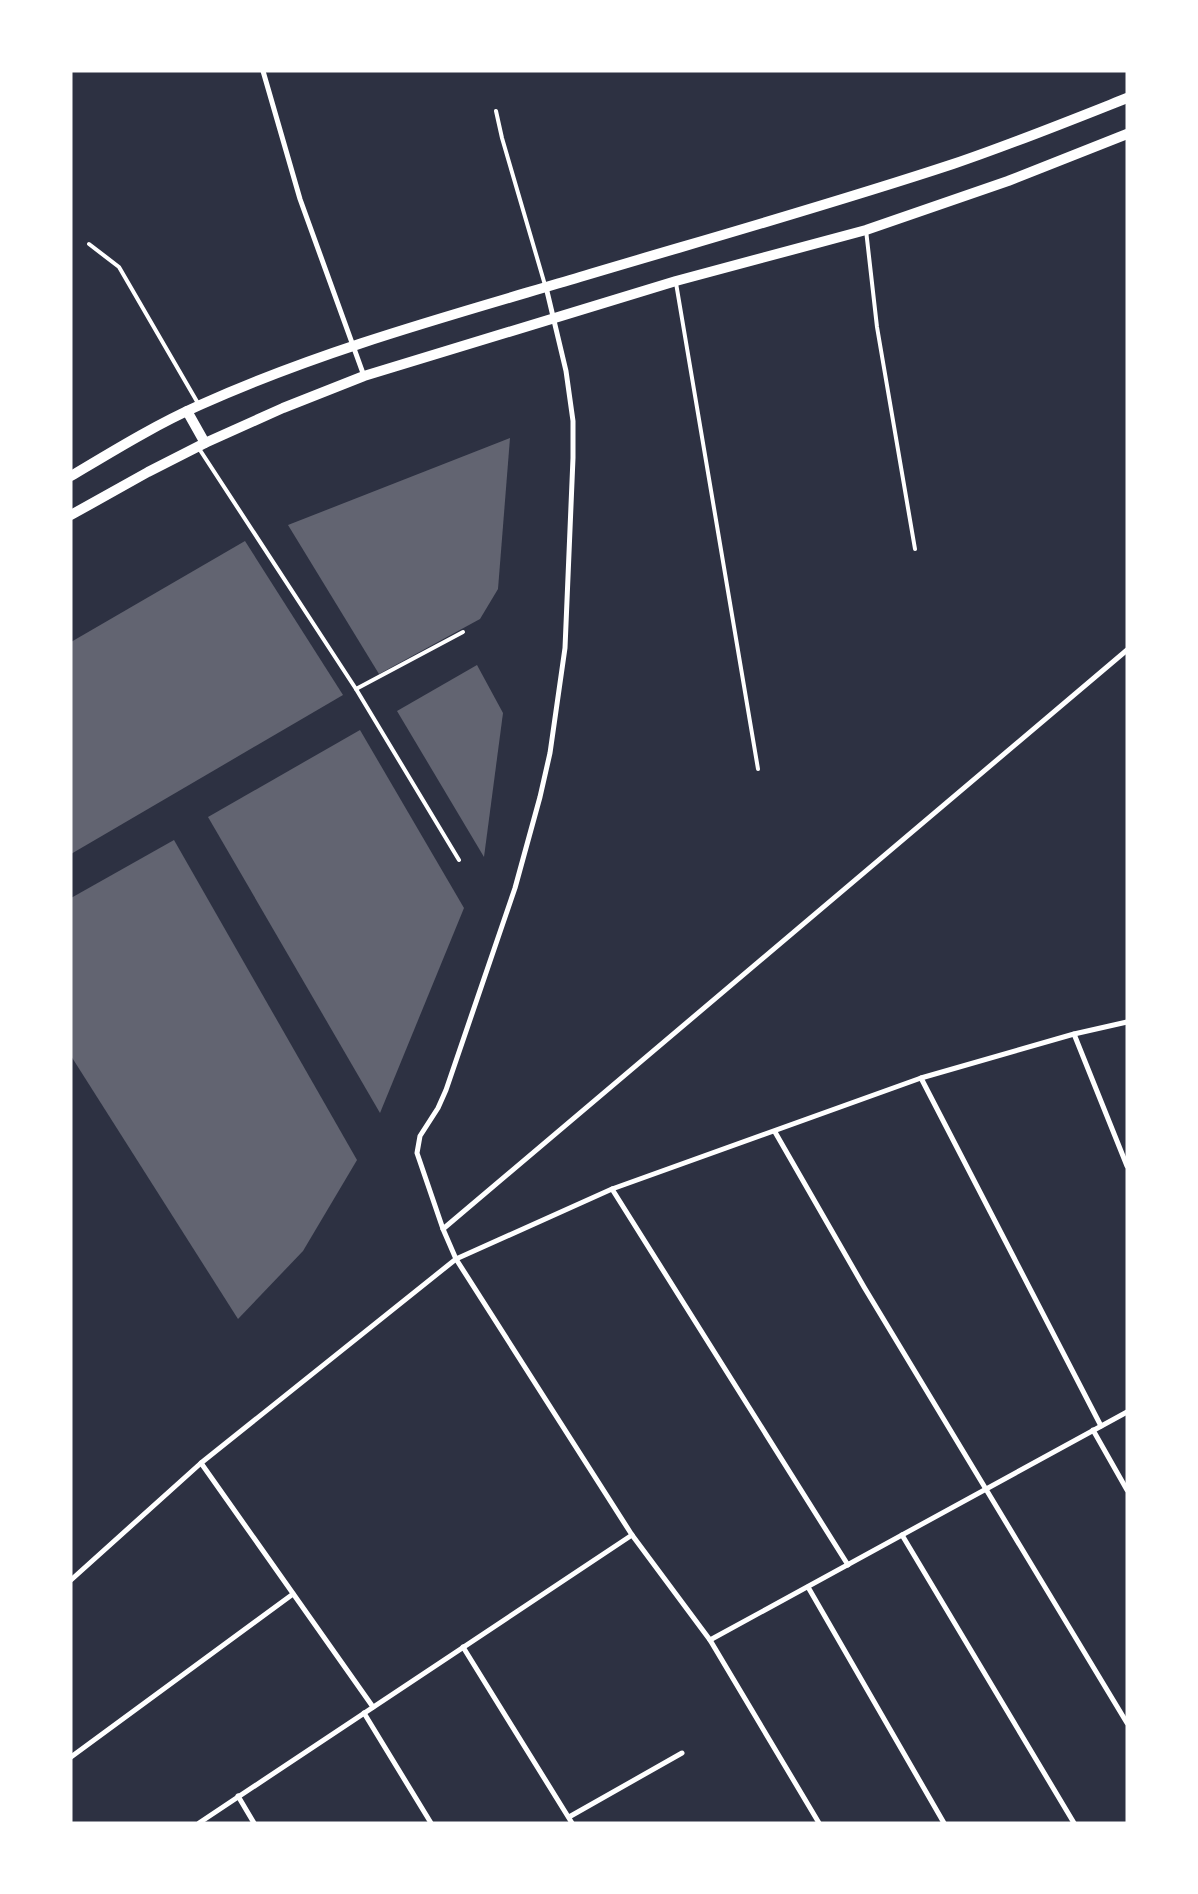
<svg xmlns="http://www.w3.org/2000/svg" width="1198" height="1894" viewBox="0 0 1198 1894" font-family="'IBM Plex Sans',sans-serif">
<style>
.building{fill:#626471}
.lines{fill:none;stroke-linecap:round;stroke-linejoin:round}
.service{stroke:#fff;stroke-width:4}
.minor{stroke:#fff;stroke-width:5}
.secondary{stroke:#fff;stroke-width:10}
</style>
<rect width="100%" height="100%" fill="#2d3142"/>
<g class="building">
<polygon points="510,438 498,589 480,619 379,674 288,525"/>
<polygon points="245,541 343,695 71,854 71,642"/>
<polygon points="477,665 503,713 484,857 397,711"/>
<polygon points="360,730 464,908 380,1113 208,817"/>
<polygon points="174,840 357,1160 303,1251 238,1319 71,1056 71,898"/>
</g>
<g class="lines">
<g class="service">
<polyline points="496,111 502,138 545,285"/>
<polyline points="866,230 877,327 915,549"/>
<polyline points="89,244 119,267 199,405"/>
<polyline points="676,283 758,769"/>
<polyline points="198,447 356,689 459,860"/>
<polyline points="356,689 463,632"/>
</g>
<g class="minor">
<polyline points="263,71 300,199 364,376"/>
<polyline points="546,287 566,371 573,421 573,458 565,648 550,753 540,797 515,888 446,1090 438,1108 420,1136 417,1153 443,1229 456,1259 632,1535 710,1640 819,1823"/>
<polyline points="1074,1034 1127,1166"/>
<polyline points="921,1078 1101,1426"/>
<polyline points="775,1132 864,1287 1127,1723"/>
<polyline points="612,1189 848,1565"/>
<polyline points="443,1229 1127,650"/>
<polyline points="1093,1430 1127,1490"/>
<polyline points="201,1463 373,1707"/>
<polyline points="902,1535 1074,1823"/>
<polyline points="71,1580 201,1463 456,1259 612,1189 921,1078 1074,1034 1127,1022"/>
<polyline points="808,1587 944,1823"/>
<polyline points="710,1640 1127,1412"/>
<polyline points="463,1647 572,1823"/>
<polyline points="364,1713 431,1823"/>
<polyline points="71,1757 293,1594"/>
<polyline points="238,1796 254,1823"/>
<polyline points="569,1817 682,1753"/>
<polyline points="199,1823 632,1535"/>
</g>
<g class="secondary">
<polyline points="187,411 205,443"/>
<path d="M71 476C113 451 155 425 200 405 322 350 452 315 580 277 704 240 829 205 953 164 1012 144 1069 121 1127 98"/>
<polyline points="71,515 148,472 205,443 283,408 364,376 676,281 866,230 1008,181 1127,134"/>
</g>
</g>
<rect width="1198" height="1894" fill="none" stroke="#ffffff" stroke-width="145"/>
</svg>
